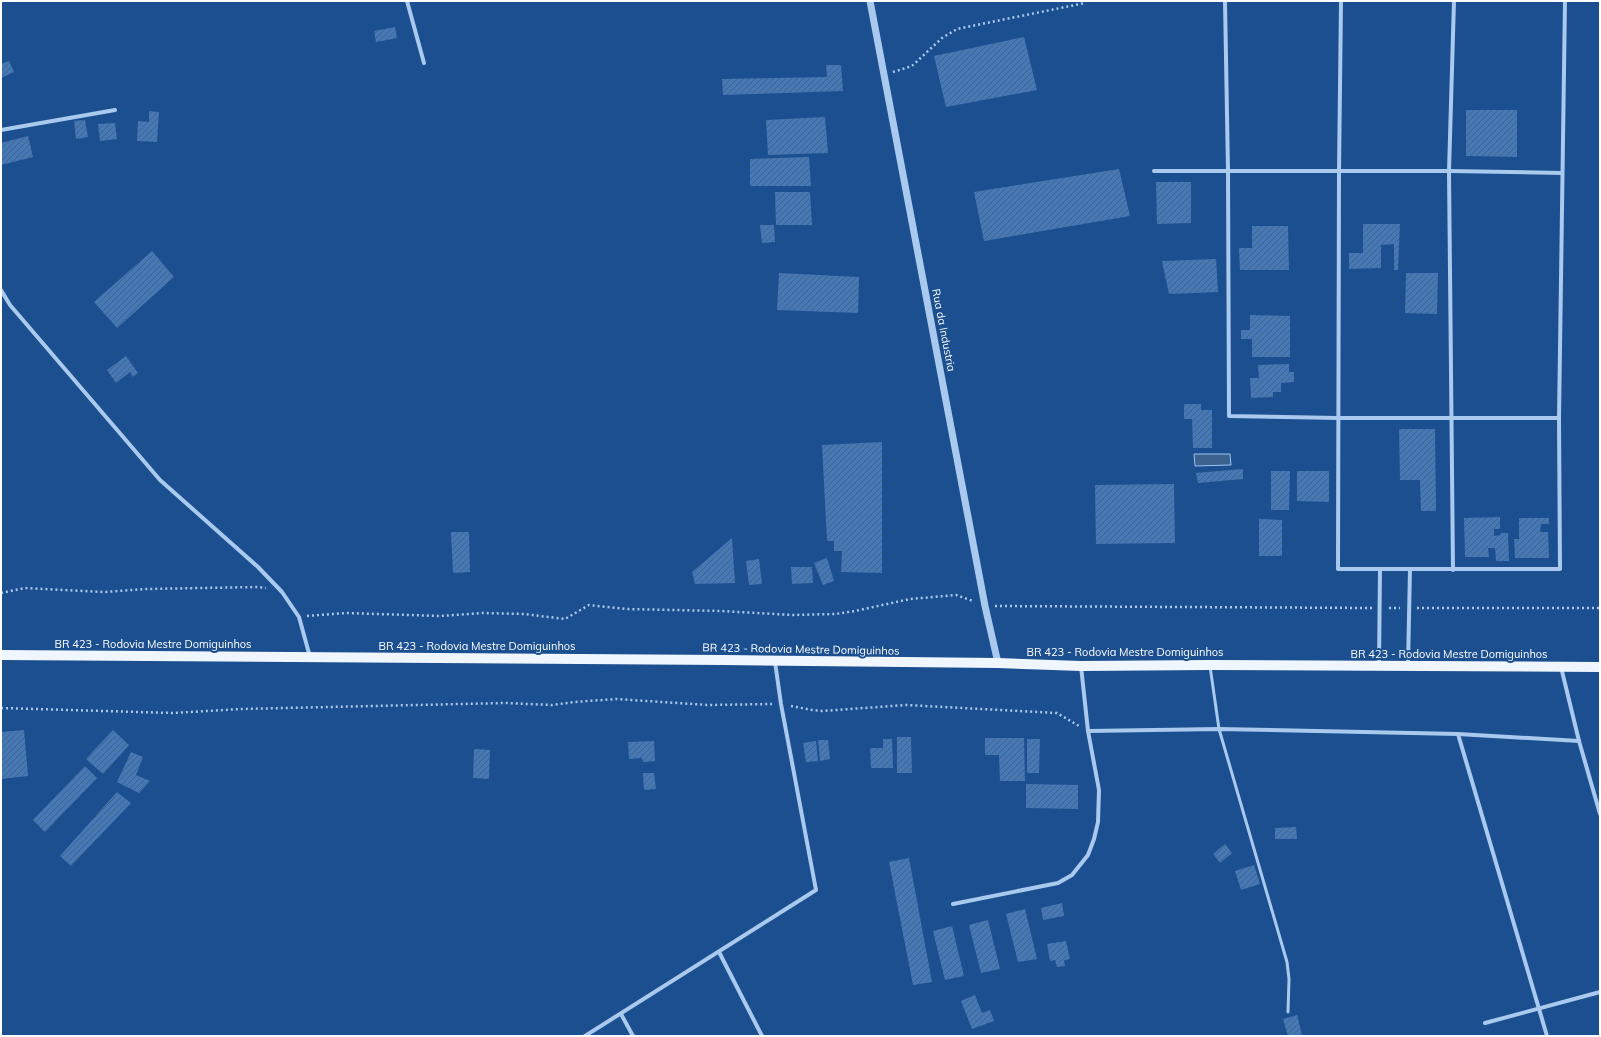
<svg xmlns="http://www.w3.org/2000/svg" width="1601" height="1037" viewBox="0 0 1601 1037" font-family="Mulish,sans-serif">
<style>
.water{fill:#3c6290;stroke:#9cc4f0}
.building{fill:url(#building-hatch)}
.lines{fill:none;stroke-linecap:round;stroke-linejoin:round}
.path{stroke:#a9c9ee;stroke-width:2.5;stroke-dasharray:2 3;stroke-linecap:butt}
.service{stroke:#a9c9ee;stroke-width:3}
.minor{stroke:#a9c9ee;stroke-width:4}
.tertiary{stroke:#a9c9ee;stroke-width:7}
.primary{stroke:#f0f6ff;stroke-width:10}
.labels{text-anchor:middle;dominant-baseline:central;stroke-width:4;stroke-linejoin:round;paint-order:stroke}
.street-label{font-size:11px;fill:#fff;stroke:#1b4f8f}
</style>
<defs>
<pattern id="building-hatch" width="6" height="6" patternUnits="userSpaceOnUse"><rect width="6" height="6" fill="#4478b7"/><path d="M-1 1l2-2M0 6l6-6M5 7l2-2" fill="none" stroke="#486282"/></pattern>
</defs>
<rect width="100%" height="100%" fill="#1b4f8f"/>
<polygon class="water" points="1194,454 1230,454 1231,465 1195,466"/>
<g class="building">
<polygon points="395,27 397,38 376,42 374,31"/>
<polygon points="1024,37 1037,90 946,107 934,56"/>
<polygon points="9,61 14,72 1,78 1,64"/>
<polygon points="826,65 841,65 843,91 723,95 722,79 827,77"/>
<polygon points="1466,110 1517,110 1517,157 1466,156"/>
<polygon points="149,111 159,112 157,142 137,141 138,121 149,122"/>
<polygon points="825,117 828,153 768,155 766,120"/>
<polygon points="85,120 88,137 76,139 74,121"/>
<polygon points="115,123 117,139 100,141 98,124"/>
<polygon points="28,136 33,157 1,165 1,143"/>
<polygon points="809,157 811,186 750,186 750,159"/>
<polygon points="1119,169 1130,216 984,241 974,192"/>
<polygon points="1156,182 1191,182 1191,223 1157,224"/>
<polygon points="775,192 810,192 812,225 776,225"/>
<polygon points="1363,224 1400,224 1398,270 1394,270 1394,244 1381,245 1381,268 1349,269 1349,253 1363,253"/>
<polygon points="760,225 774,225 775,242 762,243"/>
<polygon points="1252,226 1288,226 1289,270 1240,270 1239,248 1252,248"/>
<polygon points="152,251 174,277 117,328 94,302"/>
<polygon points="1216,259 1218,292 1169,294 1162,261"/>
<polygon points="779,273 859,277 858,313 777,310"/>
<polygon points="1406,273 1438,273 1437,314 1405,313"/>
<polygon points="1250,315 1290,316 1290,357 1252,357 1252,339 1241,339 1241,330 1250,330"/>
<polygon points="126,356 138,373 133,377 130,372 116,383 107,370"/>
<polygon points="1289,364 1289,372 1294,372 1294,382 1281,383 1281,392 1273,392 1273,397 1251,398 1250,378 1259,378 1258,365"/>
<polygon points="1184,404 1201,404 1201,410 1212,410 1212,448 1193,448 1192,419 1184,419"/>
<polygon points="1399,429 1435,429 1436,511 1421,511 1420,480 1400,480"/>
<polygon points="882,442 882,573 841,572 842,551 834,551 834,541 827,541 822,445"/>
<polygon points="1243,469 1243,479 1198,483 1196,473"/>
<polygon points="1271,471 1290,471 1289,510 1271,510"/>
<polygon points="1297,471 1329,471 1329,502 1297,501"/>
<polygon points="1174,484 1175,543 1096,544 1095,485"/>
<polygon points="1500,517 1500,529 1494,529 1494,536 1501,535 1500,533 1508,533 1509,561 1496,561 1495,548 1488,548 1489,557 1465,557 1464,518"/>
<polygon points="1519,518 1549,518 1549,524 1541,524 1540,532 1548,532 1549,558 1515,558 1514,539 1519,539"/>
<polygon points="1259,519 1282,520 1282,556 1259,556"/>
<polygon points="451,532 469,532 470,572 453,573"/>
<polygon points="732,538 735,583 695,584 692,572"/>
<polygon points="827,558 834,581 823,585 814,563"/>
<polygon points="759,559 762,584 749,585 746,561"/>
<polygon points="791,567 812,567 813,583 792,584"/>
<polygon points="24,730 28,776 1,779 1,732"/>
<polygon points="113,730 129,745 103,774 86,759"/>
<polygon points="897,737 911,737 912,773 897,773"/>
<polygon points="985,738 1024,738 1025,781 1000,781 999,755 985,755"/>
<polygon points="883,739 892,739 893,768 871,768 870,748 883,748"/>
<polygon points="1027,739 1040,739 1039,773 1027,773"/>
<polygon points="818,740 828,740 830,759 820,761"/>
<polygon points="654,741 655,761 643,762 642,758 629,759 628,742"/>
<polygon points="816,741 818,761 806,762 803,743"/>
<polygon points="474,749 490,750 489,779 473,778"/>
<polygon points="131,752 143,757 136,775 150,781 139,793 117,782"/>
<polygon points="85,766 97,778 45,832 33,820"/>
<polygon points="643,773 654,773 656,789 644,790"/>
<polygon points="1026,784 1078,785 1078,809 1026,808"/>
<polygon points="117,792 131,803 71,866 60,856"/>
<polygon points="1296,827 1297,839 1275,839 1275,828"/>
<polygon points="1225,844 1232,853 1220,863 1213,854"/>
<polygon points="909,858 932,982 913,985 889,862"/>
<polygon points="1254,865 1260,884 1241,890 1235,871"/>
<polygon points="1062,903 1064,916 1043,920 1041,908"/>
<polygon points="1025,909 1037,959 1018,962 1006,914"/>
<polygon points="988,920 1000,969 981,973 969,925"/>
<polygon points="952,926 964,976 945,980 933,931"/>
<polygon points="1066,941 1070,959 1064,960 1065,966 1057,967 1055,960 1050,961 1047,944"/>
<polygon points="975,995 982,1013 990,1010 994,1021 972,1029 961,1001"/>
<polygon points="1297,1015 1302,1035 1288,1036 1283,1019"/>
</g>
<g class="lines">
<g class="path">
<polyline points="893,72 912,66 942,38 957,29 1085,3"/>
<polyline points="1,593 25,588 104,592 146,589 258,587 266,588"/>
<polyline points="995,606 1372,608"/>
<polyline points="1389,608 1400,608"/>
<polyline points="1417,608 1600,608"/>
<polyline points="307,616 346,613 440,616 483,613 524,614 565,619 589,605 626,609 721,611 793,615 835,614 855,611 910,599 956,595 973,601"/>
<polyline points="791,706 812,710 822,711 906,705 1057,713 1079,726"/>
<polyline points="1,708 173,713 241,709 505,703 552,705 575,702 616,699 708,705 772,704"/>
</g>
<polyline class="service" points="1210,666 1219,729 1287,962 1289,979 1288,1012"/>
<g class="minor">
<polyline points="407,1 424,63"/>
<polyline points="1225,1 1228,171 1229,416 1338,418 1559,418"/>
<polyline points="1341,1 1339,172 1338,569 1560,569 1559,418 1565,1"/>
<polyline points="1,130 115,110"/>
<polyline points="1154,171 1449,171 1562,173"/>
<polyline points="1,290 10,305 160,480 258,567 282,592 299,617 310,657"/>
<polyline points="1453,570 1449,171 1454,1"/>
<polyline points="1379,665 1380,569"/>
<polyline points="1408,666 1410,569"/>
<polyline points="1561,667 1579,741 1600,814"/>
<polyline points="1088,731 1219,729 1458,734 1579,741"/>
<polyline points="1458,734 1547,1036"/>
<polyline points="953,904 1058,883 1072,875 1088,855 1094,839 1098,822 1099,790 1088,731 1081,666"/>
<polyline points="719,952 762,1036"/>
<polyline points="621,1014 633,1036"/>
<polyline points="1485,1023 1600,992"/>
<polyline points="585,1036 816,890 781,704 775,662"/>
</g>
<polyline class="tertiary" points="870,1 985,606 998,663"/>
<polyline class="primary" points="1,655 724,660 998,663 1081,666 1210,665 1600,667"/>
</g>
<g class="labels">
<g class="street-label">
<text transform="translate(944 330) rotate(79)">Rua da Industria</text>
<text x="153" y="644">BR 423 - Rodovia Mestre Domiguinhos</text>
<text x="477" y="646">BR 423 - Rodovia Mestre Domiguinhos</text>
<text transform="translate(801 649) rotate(1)">BR 423 - Rodovia Mestre Domiguinhos</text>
<text x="1125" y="652">BR 423 - Rodovia Mestre Domiguinhos</text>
<text x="1449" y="654">BR 423 - Rodovia Mestre Domiguinhos</text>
</g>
</g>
<rect width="1601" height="1037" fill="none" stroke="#ffffff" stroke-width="4"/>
</svg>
